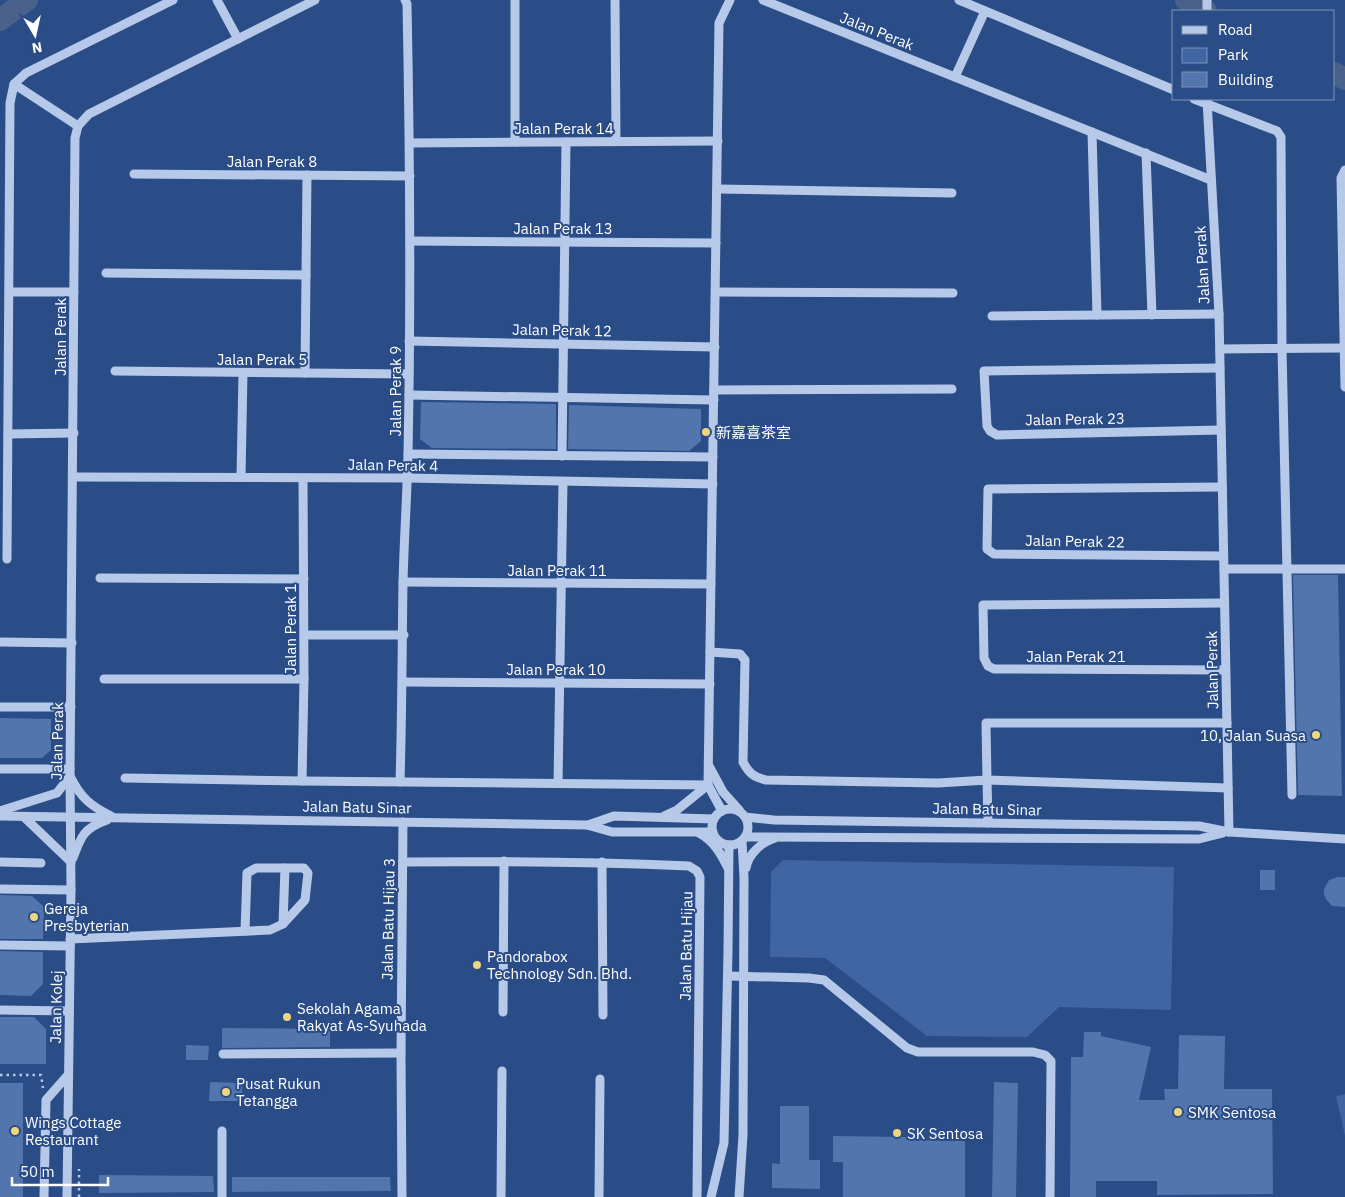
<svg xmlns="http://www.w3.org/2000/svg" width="1345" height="1197" viewBox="0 0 1345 1197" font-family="'IBM Plex Sans','Noto Sans SC',sans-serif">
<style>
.green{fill:#3f65a3}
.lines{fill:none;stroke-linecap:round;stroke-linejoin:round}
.river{stroke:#49618b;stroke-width:22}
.building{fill:#5375ae}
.path{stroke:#b7c9e8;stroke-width:2.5;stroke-dasharray:2.5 4;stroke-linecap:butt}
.minor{stroke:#b7c9e8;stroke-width:9}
.poi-dot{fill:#eed57e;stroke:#2a4c87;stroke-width:2}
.labels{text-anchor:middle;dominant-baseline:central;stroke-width:4;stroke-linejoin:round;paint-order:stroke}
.street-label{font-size:15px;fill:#fff;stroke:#2a4c87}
.poi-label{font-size:15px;fill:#fff;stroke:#2a4c87;text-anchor:start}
</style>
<rect width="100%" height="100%" fill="#2a4c87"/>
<g class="green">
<polygon points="783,860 1174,867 1171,1010 1059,1007 1027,1037 927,1036 825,958 770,957 771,872"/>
<polygon points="1345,1094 1345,1136 1336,1096"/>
</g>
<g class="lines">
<g class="river">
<polyline points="1186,0 1206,11"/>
<polyline points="0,20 27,0"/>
<polyline points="1334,73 1345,79"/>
</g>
</g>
<g class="building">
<polygon points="421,402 556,404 556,449 432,448 420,439"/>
<polygon points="569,405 701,409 701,441 689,451 568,449"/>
<polygon points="1293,575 1338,575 1342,796 1298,795"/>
<polygon points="0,718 51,719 51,750 42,758 0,758"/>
<rect x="1260" y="870" width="15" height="20"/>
<polygon points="1338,877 1345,877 1345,907 1332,906 1326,899 1324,894 1324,889 1329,880"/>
<polygon points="0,895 32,896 44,907 43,939 0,939"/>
<polygon points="0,951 43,952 43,984 31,996 0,995"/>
<polygon points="0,1017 34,1017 46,1029 46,1064 0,1064"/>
<polygon points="222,1028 330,1029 330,1047 222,1048"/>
<polygon points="1084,1032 1101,1032 1101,1036 1151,1047 1139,1100 1165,1100 1164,1089 1178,1089 1179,1035 1225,1036 1224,1089 1272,1089 1273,1194 1157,1195 1157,1181 1096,1181 1096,1197 1070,1197 1071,1057 1083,1057"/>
<polygon points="186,1045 209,1046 208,1060 186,1060"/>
<polygon points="210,1082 242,1083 242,1101 209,1101"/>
<polygon points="994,1082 1018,1083 1016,1197 992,1197"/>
<rect x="0" y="1083" width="23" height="114"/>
<polygon points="780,1106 809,1106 809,1160 820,1160 820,1189 772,1188 772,1163 780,1164"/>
<polygon points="833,1136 906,1137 906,1140 965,1141 965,1197 843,1197 843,1162 833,1162"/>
<polygon points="99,1175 213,1176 214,1192 99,1193"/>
<polygon points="232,1177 390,1177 391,1191 232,1192"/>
</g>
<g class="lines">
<g class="path">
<polyline points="0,1075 41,1075 43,1088"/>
<polyline points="79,1197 79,1169"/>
</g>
<g class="minor">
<polyline points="217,0 238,39"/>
<polyline points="515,0 515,142"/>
<polyline points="615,0 616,141"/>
<polyline points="763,0 1211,180"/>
<polyline points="959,0 1174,90"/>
<polyline points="1207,11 1207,0"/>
<polyline points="955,77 985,11"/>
<polyline points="14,84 78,126"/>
<polyline points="1194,99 1277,131 1281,137 1282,349 1292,795"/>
<polyline points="1207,100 1219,314 1229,832"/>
<polyline points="1092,132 1097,315"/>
<polyline points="410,143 718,141"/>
<polyline points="1146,153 1152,315"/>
<polyline points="1345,170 1341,178 1345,387"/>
<polyline points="134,174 410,176"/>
<polyline points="717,189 952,193"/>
<polyline points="410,241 716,243"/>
<polyline points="106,273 306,275"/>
<polyline points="10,292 74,292"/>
<polyline points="716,292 953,293"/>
<polyline points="992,316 1219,314"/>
<polyline points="409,341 715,347"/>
<polyline points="1220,349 1343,348"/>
<polyline points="1220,368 984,371 987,426 990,431 997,435 1221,430"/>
<polyline points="115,371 409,374"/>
<polyline points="305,373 307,175"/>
<polyline points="714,390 952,389"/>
<polyline points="409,395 714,400"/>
<polyline points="8,434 74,433"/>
<polyline points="408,454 713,457"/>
<polyline points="562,456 566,142"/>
<polyline points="73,477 408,478 713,484"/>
<polyline points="241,477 243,373"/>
<polyline points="1222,487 988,489 987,549 994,554 1223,556"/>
<polyline points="7,559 10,103 14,84 26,73 173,0"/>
<polyline points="1224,569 1345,569"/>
<polyline points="100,578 304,579"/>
<polyline points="403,582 711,584"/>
<polyline points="1224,603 983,605 984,658 988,666 994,669 1225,670"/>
<polyline points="304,635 404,635"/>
<polyline points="0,642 72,643"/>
<path d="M710 652 740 654 745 660 743 762C749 773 753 777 766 780L938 783 987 780 988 823"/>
<polyline points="104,679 304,679"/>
<polyline points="403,682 710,684"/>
<polyline points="0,707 71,707"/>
<polyline points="1227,723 986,723 987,780 1228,788"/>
<polyline points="709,766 723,792 740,811"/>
<polyline points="0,769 70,769"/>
<path d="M71 778C81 798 91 806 111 816"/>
<polyline points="125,778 302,781 708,785"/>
<polyline points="302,781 304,679 303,478"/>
<path d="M400 782C402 716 402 649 403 583 404 540 407 497 408 454 411 304 410 154 407 4L405 0"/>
<polyline points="558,783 563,482"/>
<circle cx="730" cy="827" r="18"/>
<polyline points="0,811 57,793 70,776"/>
<polyline points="722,811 708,785 719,23 730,0"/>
<polyline points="0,816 587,825 612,832 713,832"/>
<polyline points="664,816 677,810 708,785"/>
<polyline points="24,817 71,862"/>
<polyline points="745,817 774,820 1199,826 1229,832 1345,839"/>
<polyline points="588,825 614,816 714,819"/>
<path d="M699 833C714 841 721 854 728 868"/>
<polyline points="746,837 1199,839 1223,833"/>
<path d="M73 858C81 836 84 828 107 820"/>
<polyline points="0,862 41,863"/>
<path d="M403 862C498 861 593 862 689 866L697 871 700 877 697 1197"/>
<polyline points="602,862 603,1015"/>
<path d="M746 868C748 854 762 842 775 838"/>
<polyline points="0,889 71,890"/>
<polyline points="245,931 247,873 256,868 304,868 308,873 305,900 283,924"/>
<polyline points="70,939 270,930 283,924 285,868"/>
<polyline points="0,945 70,946"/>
<polyline points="728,976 809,978 824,980 907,1048 918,1052 1033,1052 1045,1055 1051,1061 1050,1197"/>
<polyline points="0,1010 69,1011"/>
<polyline points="503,1012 504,861"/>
<polyline points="223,1054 401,1053"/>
<polyline points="44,1197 46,1100 68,1075"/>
<polyline points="67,1197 71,890 70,776 75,138 78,126 89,114 315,0"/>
<polyline points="222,1197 222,1131"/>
<polyline points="402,1197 401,1053 403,822"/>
<polyline points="501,1197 502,1071"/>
<polyline points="599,1197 600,1079"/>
<polyline points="711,1197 724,1143 728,951 729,845"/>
<polyline points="739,1197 743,1135 744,878 742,841"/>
</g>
</g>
<g class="poi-dot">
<circle cx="706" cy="432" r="5"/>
<circle cx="1316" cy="735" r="5"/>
<circle cx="34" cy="917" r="5"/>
<circle cx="477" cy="965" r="5"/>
<circle cx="287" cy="1017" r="5"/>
<circle cx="226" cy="1092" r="5"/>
<circle cx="1178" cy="1112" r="5"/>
<circle cx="15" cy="1131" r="5"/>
<circle cx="897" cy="1133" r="5"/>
</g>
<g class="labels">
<g class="street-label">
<text transform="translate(877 31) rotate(22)">Jalan Perak</text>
<text x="564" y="128">Jalan Perak 14</text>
<text x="272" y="161">Jalan Perak 8</text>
<text x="563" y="228">Jalan Perak 13</text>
<text transform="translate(1202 265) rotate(-93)">Jalan Perak</text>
<text transform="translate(562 330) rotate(1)">Jalan Perak 12</text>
<text transform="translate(60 337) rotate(-90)">Jalan Perak</text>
<text x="262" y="359">Jalan Perak 5</text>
<text transform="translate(395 391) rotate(-90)">Jalan Perak 9</text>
<text transform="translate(1075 419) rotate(-1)">Jalan Perak 23</text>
<text transform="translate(393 465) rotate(1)">Jalan Perak 4</text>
<text transform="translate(1075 541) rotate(1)">Jalan Perak 22</text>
<text x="557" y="570">Jalan Perak 11</text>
<text transform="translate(290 629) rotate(-90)">Jalan Perak 1</text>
<text x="1076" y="656">Jalan Perak 21</text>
<text x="556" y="669">Jalan Perak 10</text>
<text transform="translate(1212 670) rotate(-91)">Jalan Perak</text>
<text transform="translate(57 741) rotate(-89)">Jalan Perak</text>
<text transform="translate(357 807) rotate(1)">Jalan Batu Sinar</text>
<text transform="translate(987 809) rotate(1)">Jalan Batu Sinar</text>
<text transform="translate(388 919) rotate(-89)">Jalan Batu Hijau 3</text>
<text transform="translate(686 946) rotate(-89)">Jalan Batu Hijau</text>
<text transform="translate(56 1007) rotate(-89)">Jalan Kolej</text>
</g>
<g class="poi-label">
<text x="716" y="432">新嘉喜茶室</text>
<text x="1306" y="735" text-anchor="end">10, Jalan Suasa</text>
<text x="44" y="908">Gereja<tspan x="44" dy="17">Presbyterian</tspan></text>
<text x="487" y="956">Pandorabox<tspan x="487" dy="17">Technology Sdn. Bhd.</tspan></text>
<text x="297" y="1008">Sekolah Agama<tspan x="297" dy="17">Rakyat As-Syuhada</tspan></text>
<text x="236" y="1083">Pusat Rukun<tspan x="236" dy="17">Tetangga</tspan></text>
<text x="1188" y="1112">SMK Sentosa</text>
<text x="25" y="1122">Wings Cottage<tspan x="25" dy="17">Restaurant</tspan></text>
<text x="907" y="1133">SK Sentosa</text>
</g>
</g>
<rect x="1172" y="10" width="162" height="90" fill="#2a4c87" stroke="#7f94b7"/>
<rect x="1182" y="26" width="25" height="8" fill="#b7c9e8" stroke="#7f94b7"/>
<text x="1218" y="35" font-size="15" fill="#ffffff">Road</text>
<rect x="1182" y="48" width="25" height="15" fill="#3f65a3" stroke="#7f94b7"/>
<text x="1218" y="60" font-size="15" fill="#ffffff">Park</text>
<rect x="1182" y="72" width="25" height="15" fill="#5375ae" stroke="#7f94b7"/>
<text x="1218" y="85" font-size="15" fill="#ffffff">Building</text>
<g transform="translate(35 35) rotate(171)" stroke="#2a4c87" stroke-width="4" paint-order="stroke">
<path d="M0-4L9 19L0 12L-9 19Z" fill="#ffffff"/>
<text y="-8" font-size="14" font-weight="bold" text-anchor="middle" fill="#ffffff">N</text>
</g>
<path d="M12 1177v8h96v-8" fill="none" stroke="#ffffff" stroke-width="2.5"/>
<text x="20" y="1177" font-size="15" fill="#ffffff" stroke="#2a4c87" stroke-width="4" paint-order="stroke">50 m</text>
</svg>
